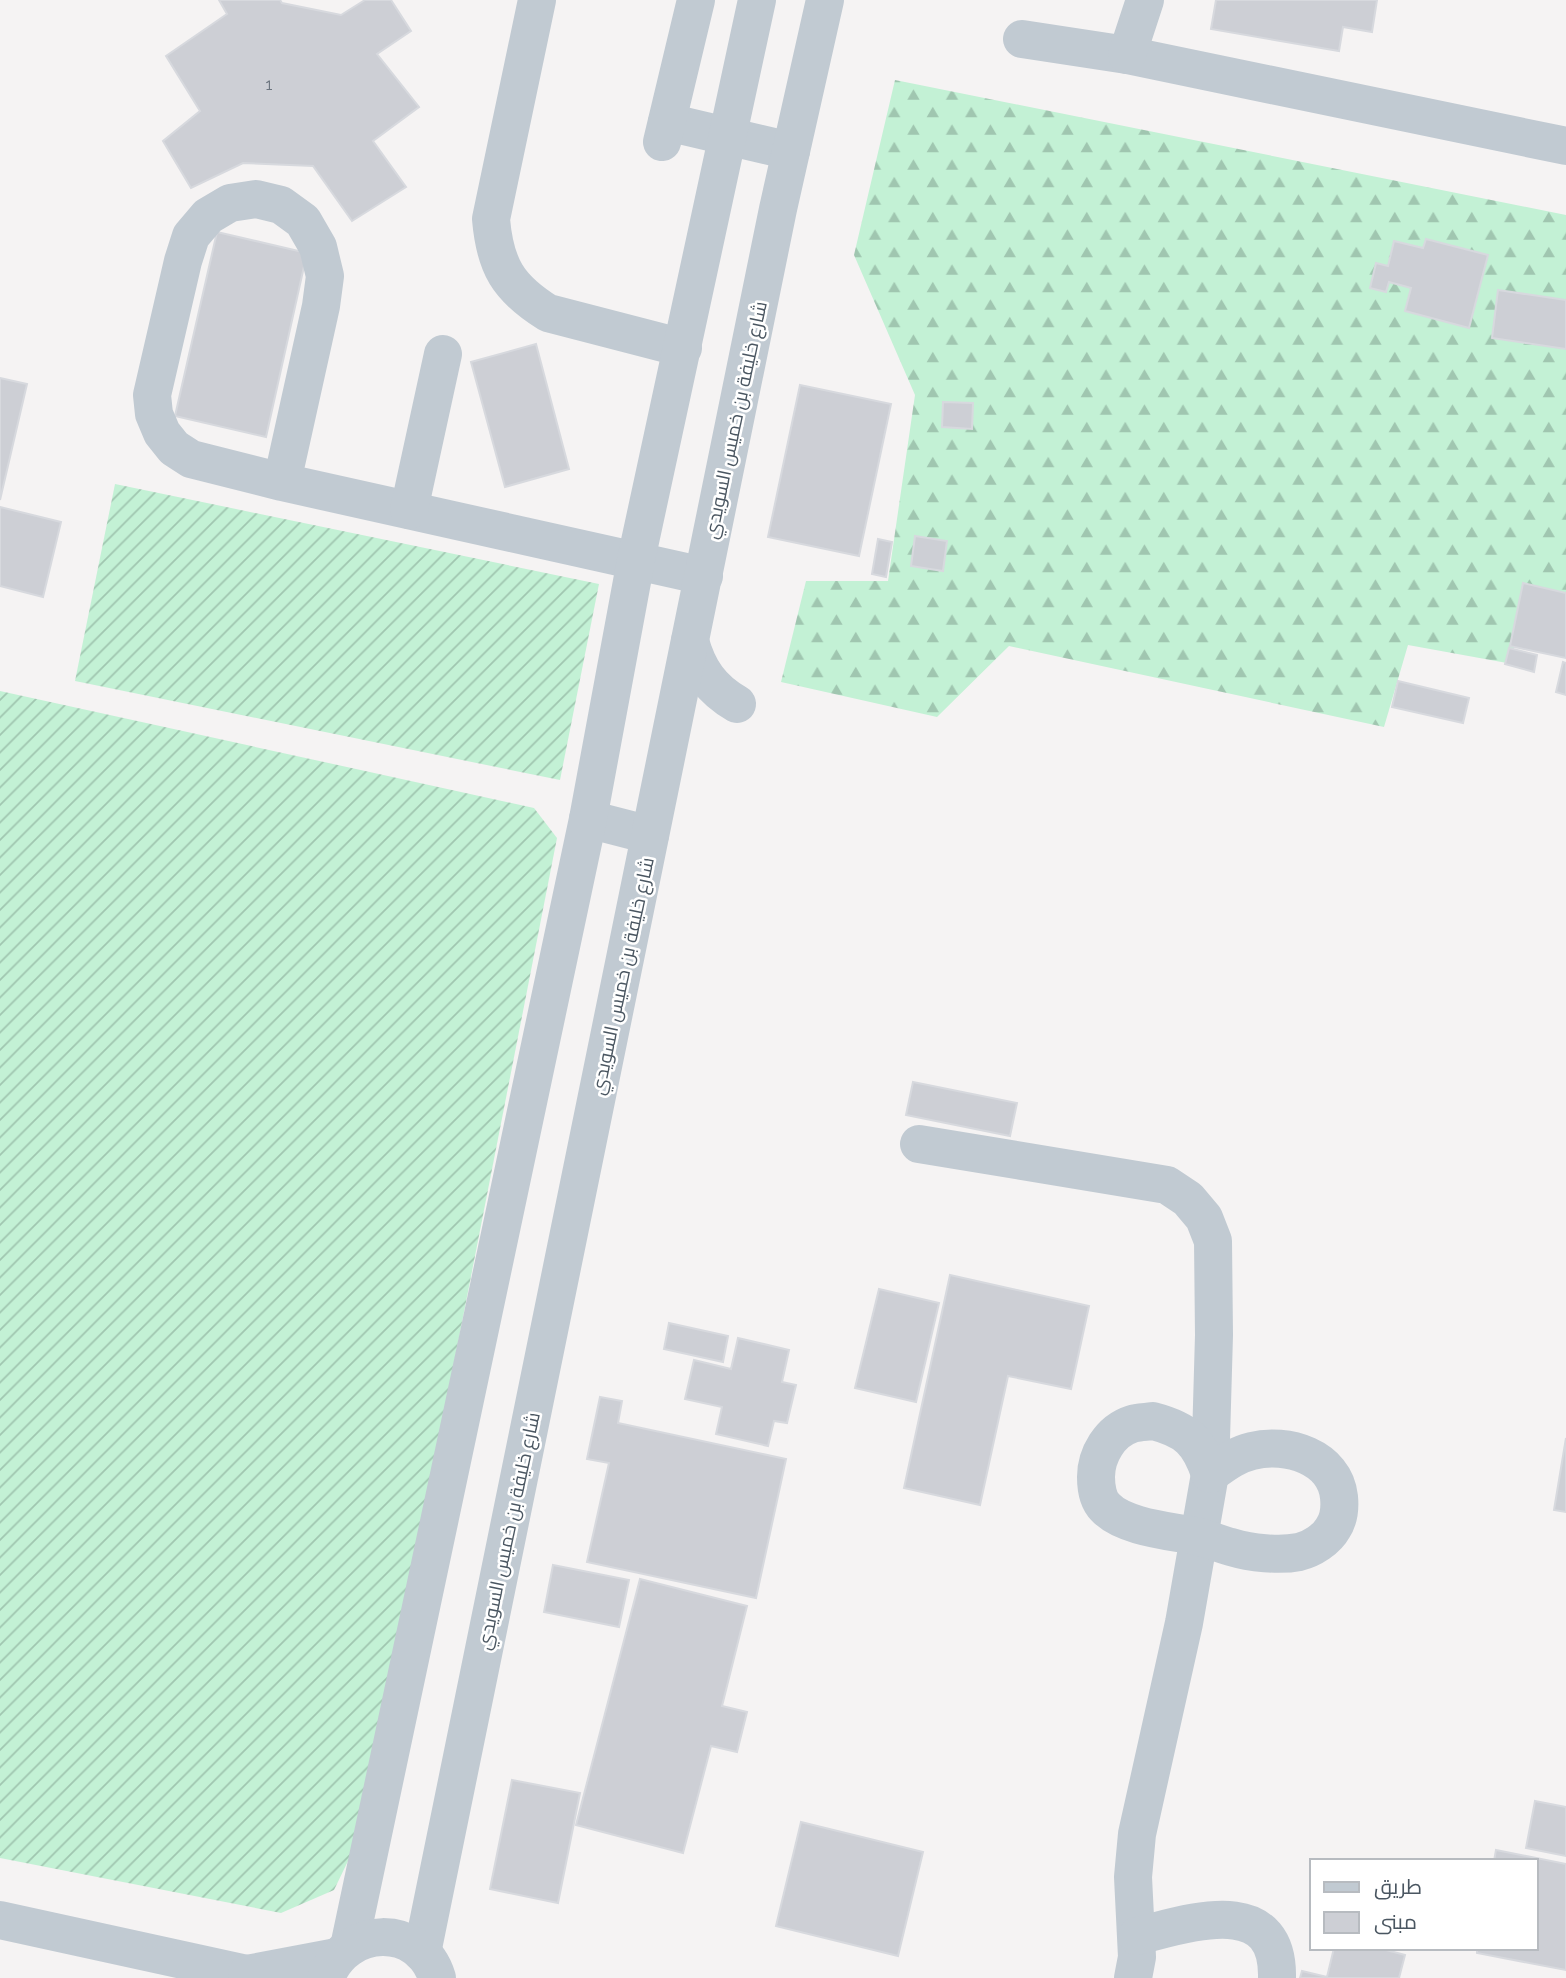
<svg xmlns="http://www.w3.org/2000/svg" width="1566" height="1978" viewBox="0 0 1566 1978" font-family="Raleway,Cairo,sans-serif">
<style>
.forest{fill:url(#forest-firs)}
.garden{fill:url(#garden-furrows)}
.building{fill:#cdcfd5;stroke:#d7d9de;stroke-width:2}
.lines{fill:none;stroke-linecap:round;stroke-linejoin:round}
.minor{stroke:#c1cad2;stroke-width:38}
.labels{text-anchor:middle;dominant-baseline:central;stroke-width:5;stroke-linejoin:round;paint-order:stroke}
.number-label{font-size:16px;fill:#6b747e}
.street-label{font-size:19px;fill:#4a5661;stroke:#fff}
</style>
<defs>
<pattern id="forest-firs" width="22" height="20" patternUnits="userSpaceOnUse" patternTransform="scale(1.75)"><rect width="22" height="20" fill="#c3f1d5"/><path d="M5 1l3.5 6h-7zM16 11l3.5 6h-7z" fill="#a0c6b0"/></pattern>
<pattern id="garden-furrows" width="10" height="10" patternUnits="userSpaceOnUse" patternTransform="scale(1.75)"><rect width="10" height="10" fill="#c3f1d5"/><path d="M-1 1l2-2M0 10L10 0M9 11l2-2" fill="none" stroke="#a0c6b0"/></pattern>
</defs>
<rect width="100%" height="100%" fill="#f5f3f3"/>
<polygon class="forest" points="895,80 1566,215 1566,608 1535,603 1507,663 1408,645 1384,727 1009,646 937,717 781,682 806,581 888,581 915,395 854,255"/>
<g class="garden">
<polygon points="115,484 599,584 560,780 75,681"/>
<polygon points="0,691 534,808 557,838 362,1832 334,1890 281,1913 0,1858"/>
</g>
<g class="building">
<polygon points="219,0 280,0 282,3 341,15 365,0 391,0 411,31 377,54 419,107 373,141 406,187 352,221 313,166 243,163 191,188 163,141 200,111 166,56 227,14"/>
<polygon points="1216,0 1377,0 1372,32 1343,27 1339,51 1211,29"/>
<polygon points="217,232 307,253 266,437 175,416"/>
<polygon points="1426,239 1488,255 1469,328 1405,311 1411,288 1389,282 1386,292 1370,288 1376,263 1388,266 1394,241 1423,248"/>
<polygon points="1498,290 1566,300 1566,349 1492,338"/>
<polygon points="536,344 569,469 505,487 471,362"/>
<polygon points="0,378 27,384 0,500"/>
<polygon points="800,385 891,404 859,556 768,537"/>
<polygon points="943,402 973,403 972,429 942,427"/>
<polygon points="0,507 61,522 43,597 0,586"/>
<polygon points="915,536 947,541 943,571 911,566"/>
<polygon points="878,539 892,542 886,577 872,574"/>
<polygon points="1523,583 1566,593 1566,658 1510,646"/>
<polygon points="1509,648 1537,655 1534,672 1505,664"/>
<polygon points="1563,662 1566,663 1566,695 1556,692"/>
<polygon points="1398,681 1469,698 1463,723 1392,707"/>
<polygon points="913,1082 1017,1103 1010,1136 906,1115"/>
<polygon points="950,1275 1089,1306 1071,1389 1008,1376 980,1505 904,1488"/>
<polygon points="879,1289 939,1303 916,1402 855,1388"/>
<polygon points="669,1323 728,1336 723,1362 664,1349"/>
<polygon points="738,1338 789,1350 782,1382 796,1385 787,1423 774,1421 768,1446 716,1434 722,1407 685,1399 694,1360 731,1369"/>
<polygon points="600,1397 622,1401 618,1423 786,1459 756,1598 587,1562 609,1463 587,1459"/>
<polygon points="1566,1438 1566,1512 1554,1510"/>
<polygon points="553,1565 629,1580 619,1627 544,1612"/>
<polygon points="640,1579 747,1606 722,1706 747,1712 737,1752 711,1746 683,1853 576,1825"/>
<polygon points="512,1780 580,1793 558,1903 490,1889"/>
<polygon points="1535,1801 1566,1807 1566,1856 1526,1848"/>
<polygon points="801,1822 923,1852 898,1956 776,1926"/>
<polygon points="1496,1850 1566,1864 1566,1970 1477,1953 1477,1948 1536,1948 1536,1861 1494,1861"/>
<polygon points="1334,1948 1379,1948 1405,1955 1399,1978 1300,1978 1302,1971 1327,1977"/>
</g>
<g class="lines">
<g class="minor">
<path d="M537 0 491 219C495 266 508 288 548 313L683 348"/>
<polyline points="1022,39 1127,55 1566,146"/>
<polyline points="1127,55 1145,0"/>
<polyline points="667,122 791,151"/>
<polyline points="662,142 696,0"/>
<polyline points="282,482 321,306 325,276 318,247 303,221 281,205 256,199 230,203 208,216 191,236 183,261 152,395 154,414 162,433 174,448 191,459 282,482 704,576"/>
<polyline points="409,510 443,354"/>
<path d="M690 641C698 670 711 689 737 704"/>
<polyline points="588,819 650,835"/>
<polyline points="919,1144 1167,1185 1188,1199 1204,1218 1213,1241 1214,1335 1210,1474 1184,1623 1137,1834 1133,1877 1137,1957 1133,1978"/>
<path d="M1153 1421C1187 1430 1199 1441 1210 1474 1224 1464 1235 1455 1252 1451 1287 1442 1335 1457 1339 1497 1340 1507 1339 1519 1333 1528 1327 1539 1312 1549 1299 1552 1279 1556 1251 1553 1231 1547 1219 1544 1207 1538 1195 1536 1170 1531 1123 1527 1105 1507 1098 1500 1096 1487 1096 1477 1096 1455 1110 1431 1132 1424 1138 1422 1147 1422 1153 1421Z"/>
<polyline points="0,1920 247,1974 255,1978"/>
<path d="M1137 1936C1187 1924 1279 1891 1277 1978"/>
<polyline points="349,1947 588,819 636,560 757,0"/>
<polyline points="422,1953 778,209 825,0"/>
<polyline points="247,1974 337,1957"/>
<path d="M326 1978C345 1925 420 1922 437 1978"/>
</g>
</g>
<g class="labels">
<g class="number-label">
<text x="269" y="84">1</text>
</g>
<g class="street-label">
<text transform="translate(735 420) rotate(-78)">شارع خليفة بن خميس السويدي</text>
<text transform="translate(622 976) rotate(-78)">شارع خليفة بن خميس السويدي</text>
<text transform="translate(508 1531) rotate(-78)">شارع خليفة بن خميس السويدي</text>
</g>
</g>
<rect x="1310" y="1859" width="228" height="91" fill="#ffffff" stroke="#b7bbc0" stroke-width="2"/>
<rect x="1324" y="1882" width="35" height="10" fill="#c1cad2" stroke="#b7bbc0" stroke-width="2"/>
<text x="1374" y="1894" font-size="21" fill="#4a5661">طريق</text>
<rect x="1324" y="1912" width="35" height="21" fill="#cdcfd5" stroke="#b7bbc0" stroke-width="2"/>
<text x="1374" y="1929" font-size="21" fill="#4a5661">مبنى</text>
</svg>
